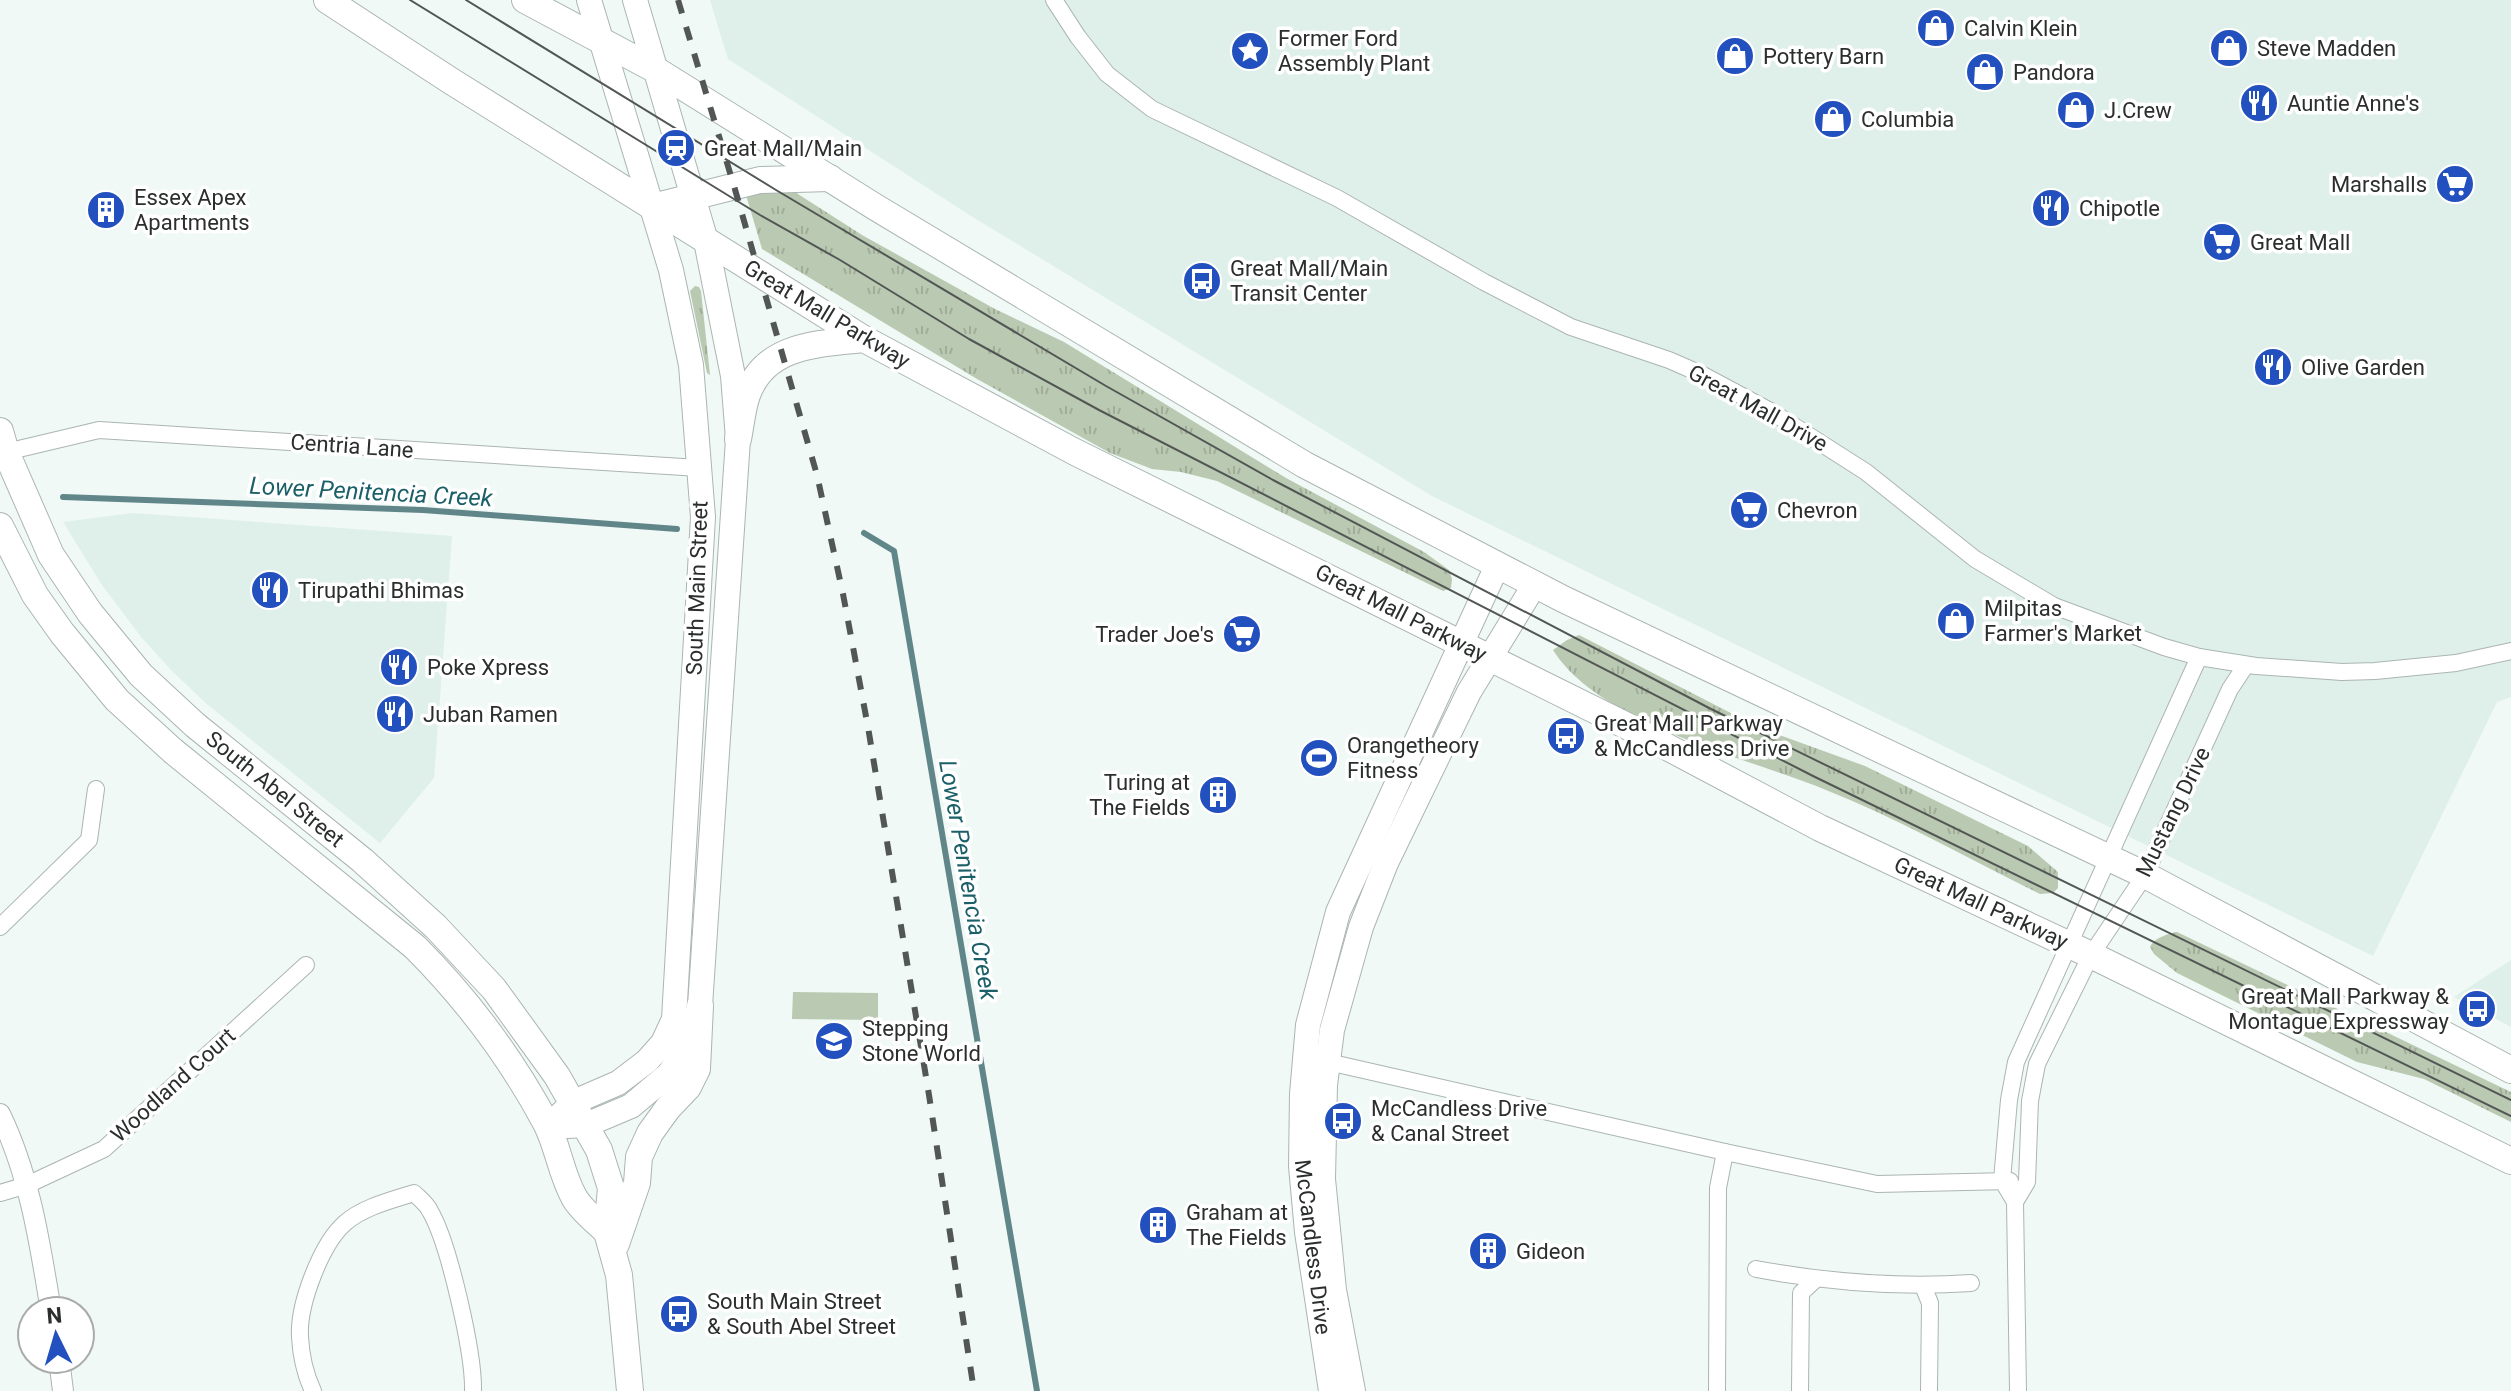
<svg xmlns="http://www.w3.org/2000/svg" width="2511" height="1391" viewBox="0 0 2511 1391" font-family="Roboto,sans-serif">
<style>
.built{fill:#def0e9}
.grass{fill:url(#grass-tufts)}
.park{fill:#bac9b1}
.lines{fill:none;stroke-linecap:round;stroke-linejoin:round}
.stream{stroke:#61868a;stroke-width:6}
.minor-casing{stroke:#abb5b1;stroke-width:18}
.tertiary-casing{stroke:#abb5b1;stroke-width:22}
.secondary-casing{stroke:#abb5b1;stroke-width:26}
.primary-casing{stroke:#abb5b1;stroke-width:28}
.minor{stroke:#fff;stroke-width:16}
.tertiary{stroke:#fff;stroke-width:20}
.secondary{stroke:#fff;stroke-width:24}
.primary{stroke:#fff;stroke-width:26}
.tram{stroke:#525655;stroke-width:2}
.rail{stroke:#525655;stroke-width:6;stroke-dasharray:14 14;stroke-linecap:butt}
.labels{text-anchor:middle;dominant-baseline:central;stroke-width:7;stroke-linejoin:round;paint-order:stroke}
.poi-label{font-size:22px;fill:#2b2e2d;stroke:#fff;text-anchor:start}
.street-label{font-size:22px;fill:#2b2e2d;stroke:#fff}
.water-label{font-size:24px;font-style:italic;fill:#1b6069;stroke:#fff}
</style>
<defs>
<pattern id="grass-tufts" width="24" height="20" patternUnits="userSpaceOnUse" patternTransform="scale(2)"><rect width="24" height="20" fill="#bac9b1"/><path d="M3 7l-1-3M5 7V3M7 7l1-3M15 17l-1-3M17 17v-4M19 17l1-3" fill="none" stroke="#a0ad99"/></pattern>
</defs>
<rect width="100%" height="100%" fill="#f0f9f5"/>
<g class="built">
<polygon points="710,0 2511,0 2511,697 2497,702 2373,956 1432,496 971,216 728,59"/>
<polygon points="133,513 452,536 434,778 380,843 208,705 172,671 142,638 102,585 63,522"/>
<polygon points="2511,960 2511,1027 2454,997"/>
</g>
<g class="grass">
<polygon points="787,187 862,235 995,309 1064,342 1286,478 1424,552 1449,570 1452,579 1451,588 1443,591 1217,481 1181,472 1152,469 1110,453 977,379 762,249 746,195"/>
<polygon points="695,286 699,287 701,291 710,375 707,373 690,291"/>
<path d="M1579 635 1760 728 1865 766 2028 846 2058 872V888L2053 893 2040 894C1969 859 1899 819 1826 790 1748 758 1599 724 1553 650L1567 640Z"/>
<path d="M2177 932 2511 1092V1122L2424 1079 2357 1062 2177 973 2154 954 2150 947C2154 938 2167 934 2177 932Z"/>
</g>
<polygon class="park" points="793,992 878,993 878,1020 792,1019"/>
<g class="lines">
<g class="stream">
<polyline points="63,497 423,510 677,529"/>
<polyline points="864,533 894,551 1037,1391"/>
</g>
<defs>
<g id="minor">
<polyline points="1054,0 1078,37 1107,74 1152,109 1337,198 1484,282 1571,327 1669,360 1701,374 1772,412 1866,472 1975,559 2054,606 2164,647 2199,657 2256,666 2342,672 2375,671 2456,663 2511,651"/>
<polyline points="6,452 99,430 699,468"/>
<polyline points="0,927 89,840 96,789"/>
<polyline points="1328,1062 1725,1152"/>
<polyline points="0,1193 27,1185 104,1149 306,965"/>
<polyline points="2015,1202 2027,1182 2030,1101 2037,1064 2091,955 2145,875 2230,689 2246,665"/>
<path d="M1756 1269C1827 1282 1898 1288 1971 1283"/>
<polyline points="1923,1286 1930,1303 1929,1391"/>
<path d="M313 1391C305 1374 301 1356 300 1337 298 1305 321 1244 345 1223 363 1207 392 1200 414 1193 419 1198 427 1204 430 1211 449 1243 474 1354 473 1391"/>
<polyline points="1717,1391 1718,1188 1725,1152 1877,1184 2010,1181"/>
<polyline points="1800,1391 1801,1293 1815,1280"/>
<polyline points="2018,1391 2015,1202 2002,1180 2009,1100 2016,1062 2199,657"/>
</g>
<g id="tertiary">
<path d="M0 1114C30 1176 40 1244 51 1311"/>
<polyline points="59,1359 63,1391"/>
</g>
<g id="secondary">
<polyline points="559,1116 574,1102 618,1083 647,1061 663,1043 674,1019 703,517 691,365 671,270 589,0"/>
<polyline points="548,1127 586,1125 631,1106 669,1074 684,1050 700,1006 738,439 733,376 706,241 635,0"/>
<polyline points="1331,1391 1307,1232 1301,1166 1302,1094 1308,1025 1338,912 1497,566"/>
<polyline points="1353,1391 1334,1290 1323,1179 1325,1085 1332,1030 1361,927 1386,863 1469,692 1535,584"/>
</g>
<g id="primary">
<polyline points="327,0 451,81 864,339 1075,452 1637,731 1820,828 2091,955 2511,1161"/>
<polyline points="525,0 656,70 877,208 1305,465 1563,599 2145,875 2511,1070"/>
<polyline points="652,207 760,180 830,178"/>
<polyline points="0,431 6,452 51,555 90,613 141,675 195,725 362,860 436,927 494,989 557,1076 599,1150 611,1188 607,1232 619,1275 630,1391"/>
<path d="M738 439C741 425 742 409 747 395 765 344 818 344 864 339"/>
<path d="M0 526 35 595 62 633 117 700 173 751 415 947C467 999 511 1058 546 1123 558 1146 561 1174 574 1197 581 1210 597 1222 607 1232"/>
<polyline points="616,1244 637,1183 639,1157 650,1133 668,1108 688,1087 697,1069 700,1006"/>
</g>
</defs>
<use href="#minor" class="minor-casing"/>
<use href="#tertiary" class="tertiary-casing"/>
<use href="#secondary" class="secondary-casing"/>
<use href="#primary" class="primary-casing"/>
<use href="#minor" class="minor"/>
<use href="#tertiary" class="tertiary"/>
<use href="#secondary" class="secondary"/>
<use href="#primary" class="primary"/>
<g class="tram">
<polyline points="410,0 760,215 840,260 969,339 1099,410 1813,776 2511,1116"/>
<polyline points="466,0 776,190 1106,386 1273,480 1711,709 2511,1100"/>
</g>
<polyline class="rail" points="678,0 734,186 817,475 843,594 868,727 929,1095 974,1391"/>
</g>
<defs>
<symbol id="shop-disc" viewBox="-11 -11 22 22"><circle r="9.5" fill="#2250be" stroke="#fff"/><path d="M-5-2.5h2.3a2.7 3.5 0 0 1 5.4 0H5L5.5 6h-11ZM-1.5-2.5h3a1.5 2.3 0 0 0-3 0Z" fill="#fff"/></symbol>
<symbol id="sight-disc" viewBox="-11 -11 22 22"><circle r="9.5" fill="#2250be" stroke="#fff"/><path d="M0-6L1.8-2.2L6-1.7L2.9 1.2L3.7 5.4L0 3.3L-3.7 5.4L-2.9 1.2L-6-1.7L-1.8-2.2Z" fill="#fff"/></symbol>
<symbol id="restaurant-disc" viewBox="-11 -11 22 22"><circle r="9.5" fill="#2250be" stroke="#fff"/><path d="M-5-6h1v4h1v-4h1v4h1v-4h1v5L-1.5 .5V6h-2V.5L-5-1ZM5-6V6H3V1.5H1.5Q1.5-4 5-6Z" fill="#fff"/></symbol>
<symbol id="station-disc" viewBox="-11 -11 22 22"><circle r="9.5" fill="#2250be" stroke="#fff"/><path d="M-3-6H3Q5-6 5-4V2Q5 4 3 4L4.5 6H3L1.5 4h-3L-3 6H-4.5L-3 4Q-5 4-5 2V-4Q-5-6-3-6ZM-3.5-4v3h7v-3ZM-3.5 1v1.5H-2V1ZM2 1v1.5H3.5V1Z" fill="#fff"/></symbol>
<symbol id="supermarket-disc" viewBox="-11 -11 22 22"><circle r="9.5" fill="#2250be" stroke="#fff"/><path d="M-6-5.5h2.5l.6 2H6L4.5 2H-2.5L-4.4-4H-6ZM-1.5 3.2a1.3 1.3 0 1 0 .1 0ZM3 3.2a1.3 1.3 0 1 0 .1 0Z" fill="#fff"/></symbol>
<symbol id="building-disc" viewBox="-11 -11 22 22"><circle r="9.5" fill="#2250be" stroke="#fff"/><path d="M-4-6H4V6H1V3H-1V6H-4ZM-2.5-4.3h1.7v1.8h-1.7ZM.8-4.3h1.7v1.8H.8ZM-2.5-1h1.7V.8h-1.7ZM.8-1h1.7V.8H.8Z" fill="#fff"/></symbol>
<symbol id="bus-disc" viewBox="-11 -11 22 22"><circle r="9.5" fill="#2250be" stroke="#fff"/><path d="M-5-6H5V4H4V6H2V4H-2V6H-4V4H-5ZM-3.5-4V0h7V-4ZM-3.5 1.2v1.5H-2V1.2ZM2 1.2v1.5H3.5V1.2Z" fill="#fff"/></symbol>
<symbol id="stadium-disc" viewBox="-11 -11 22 22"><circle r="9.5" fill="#2250be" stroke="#fff"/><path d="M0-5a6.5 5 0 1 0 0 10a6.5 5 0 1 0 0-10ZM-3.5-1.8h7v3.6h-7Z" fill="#fff"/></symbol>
<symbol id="school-disc" viewBox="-11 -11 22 22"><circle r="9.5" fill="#2250be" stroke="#fff"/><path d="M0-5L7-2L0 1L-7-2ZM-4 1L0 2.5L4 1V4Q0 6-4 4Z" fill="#fff"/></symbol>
</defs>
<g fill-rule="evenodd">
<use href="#shop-disc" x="1914" y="6" width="44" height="44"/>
<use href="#shop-disc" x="2207" y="26" width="44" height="44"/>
<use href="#sight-disc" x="1228" y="29" width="44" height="44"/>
<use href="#shop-disc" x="1713" y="34" width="44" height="44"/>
<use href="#shop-disc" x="1963" y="50" width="44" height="44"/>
<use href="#restaurant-disc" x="2237" y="81" width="44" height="44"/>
<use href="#shop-disc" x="2054" y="88" width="44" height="44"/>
<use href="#shop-disc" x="1811" y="97" width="44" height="44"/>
<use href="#station-disc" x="654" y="126" width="44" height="44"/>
<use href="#supermarket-disc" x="2433" y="162" width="44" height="44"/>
<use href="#restaurant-disc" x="2029" y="186" width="44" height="44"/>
<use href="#building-disc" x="84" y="188" width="44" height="44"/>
<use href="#supermarket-disc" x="2200" y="220" width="44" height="44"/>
<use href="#bus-disc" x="1180" y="259" width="44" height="44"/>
<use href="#restaurant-disc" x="2251" y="345" width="44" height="44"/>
<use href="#supermarket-disc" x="1727" y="488" width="44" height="44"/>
<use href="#restaurant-disc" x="248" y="568" width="44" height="44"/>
<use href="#shop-disc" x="1934" y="599" width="44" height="44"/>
<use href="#supermarket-disc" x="1220" y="612" width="44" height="44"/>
<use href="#restaurant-disc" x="377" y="645" width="44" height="44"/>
<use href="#restaurant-disc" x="373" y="692" width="44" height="44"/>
<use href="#bus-disc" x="1544" y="714" width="44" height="44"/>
<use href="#stadium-disc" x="1297" y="736" width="44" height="44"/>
<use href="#building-disc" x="1196" y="773" width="44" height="44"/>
<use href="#bus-disc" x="2455" y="987" width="44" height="44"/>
<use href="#school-disc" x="812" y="1019" width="44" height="44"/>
<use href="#bus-disc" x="1321" y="1099" width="44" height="44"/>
<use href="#building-disc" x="1136" y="1203" width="44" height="44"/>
<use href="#building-disc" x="1466" y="1229" width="44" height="44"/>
<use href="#bus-disc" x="657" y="1292" width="44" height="44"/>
</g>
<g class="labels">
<g class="poi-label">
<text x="1964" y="28">Calvin Klein</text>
<text x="1278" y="38">Former Ford<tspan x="1278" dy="25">Assembly Plant</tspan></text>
<text x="2257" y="48">Steve Madden</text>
<text x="1763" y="56">Pottery Barn</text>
<text x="2013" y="72">Pandora</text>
<text x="2287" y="103">Auntie Anne's</text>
<text x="2104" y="110">J.Crew</text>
<text x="1861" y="119">Columbia</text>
<text x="704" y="148">Great Mall/Main</text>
<text x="2427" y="184" text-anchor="end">Marshalls</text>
<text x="134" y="197">Essex Apex<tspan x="134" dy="25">Apartments</tspan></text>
<text x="2079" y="208">Chipotle</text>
<text x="2250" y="242">Great Mall</text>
<text x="1230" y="268">Great Mall/Main<tspan x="1230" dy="25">Transit Center</tspan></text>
<text x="2301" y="367">Olive Garden</text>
<text x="1777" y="510">Chevron</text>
<text x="298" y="590">Tirupathi Bhimas</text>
<text x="1984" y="608">Milpitas<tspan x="1984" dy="25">Farmer's Market</tspan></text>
<text x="1214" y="634" text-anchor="end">Trader Joe's</text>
<text x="427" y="667">Poke Xpress</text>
<text x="423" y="714">Juban Ramen</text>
<text x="1594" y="723">Great Mall Parkway<tspan x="1594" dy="25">&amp; McCandless Drive</tspan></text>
<text x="1347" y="745">Orangetheory<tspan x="1347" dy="25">Fitness</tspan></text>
<text x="1190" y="782" text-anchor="end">Turing at<tspan x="1190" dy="25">The Fields</tspan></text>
<text x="2449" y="996" text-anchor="end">Great Mall Parkway &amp;<tspan x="2449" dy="25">Montague Expressway</tspan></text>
<text x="862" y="1028">Stepping<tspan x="862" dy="25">Stone World</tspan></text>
<text x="1371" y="1108">McCandless Drive<tspan x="1371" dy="25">&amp; Canal Street</tspan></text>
<text x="1186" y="1212">Graham at<tspan x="1186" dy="25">The Fields</tspan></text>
<text x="1516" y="1251">Gideon</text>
<text x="707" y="1301">South Main Street<tspan x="707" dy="25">&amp; South Abel Street</tspan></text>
</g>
<g class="street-label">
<text transform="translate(827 314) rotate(31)">Great Mall Parkway</text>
<text transform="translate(1758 408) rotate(29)">Great Mall Drive</text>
<text transform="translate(352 446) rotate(4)">Centria Lane</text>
<text transform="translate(697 588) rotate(-88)">South Main Street</text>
<text transform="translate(1401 613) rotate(27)">Great Mall Parkway</text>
<text transform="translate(275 789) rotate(39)">South Abel Street</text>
<text transform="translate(2173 812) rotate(-64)">Mustang Drive</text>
<text transform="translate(1981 903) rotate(25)">Great Mall Parkway</text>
<text transform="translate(173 1085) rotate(-42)">Woodland Court</text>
<text transform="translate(1313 1247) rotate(83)">McCandless Drive</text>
</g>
<g class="water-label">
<text transform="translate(371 492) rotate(3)">Lower Penitencia Creek</text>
<text transform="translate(968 880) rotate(80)">Lower Penitencia Creek</text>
</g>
</g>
<g transform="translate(56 1335) rotate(355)"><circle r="38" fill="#ffffff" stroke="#aaabab" stroke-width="2"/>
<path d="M0-6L14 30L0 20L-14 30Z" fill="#2250be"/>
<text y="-12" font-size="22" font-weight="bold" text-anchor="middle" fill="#2b2e2d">N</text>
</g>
</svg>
